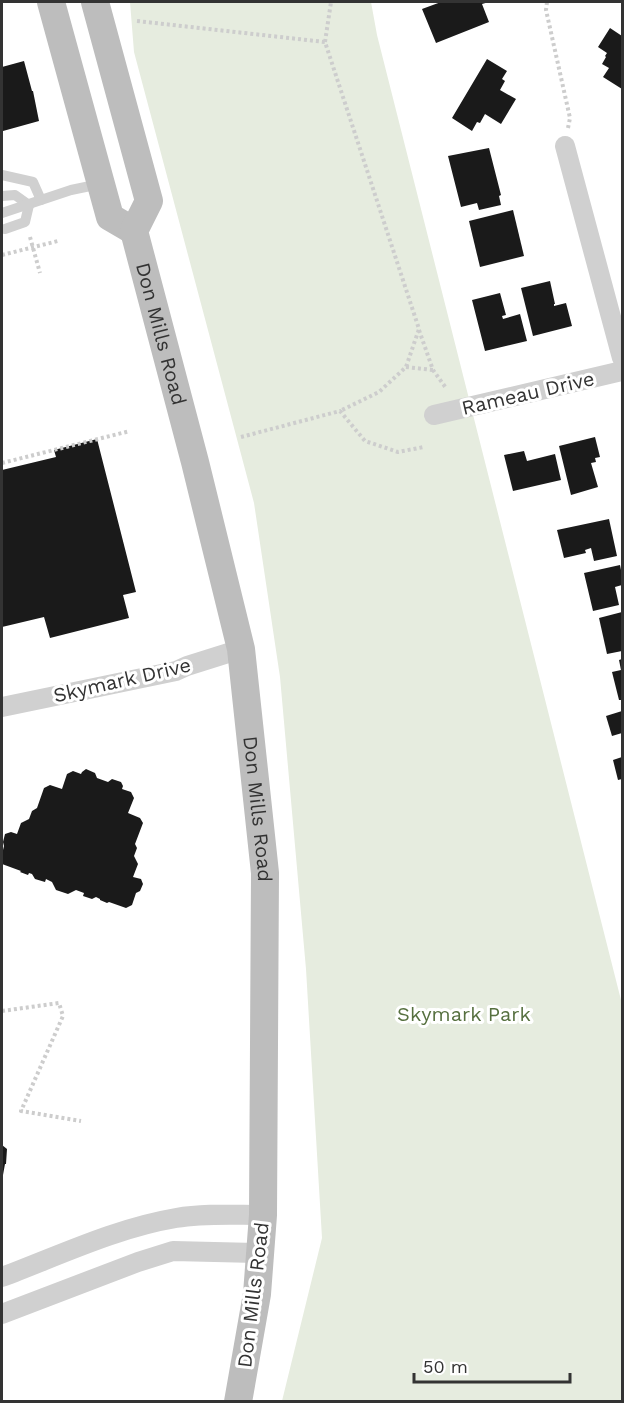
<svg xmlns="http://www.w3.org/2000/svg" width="624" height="1403" viewBox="0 0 624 1403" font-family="'Work Sans',sans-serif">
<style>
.green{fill:#e6ecdf}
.building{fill:#1a1a1a}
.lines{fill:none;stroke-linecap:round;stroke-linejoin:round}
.path{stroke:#cdcdcd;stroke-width:4;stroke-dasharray:3 3;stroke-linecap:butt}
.lane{stroke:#d0d0d0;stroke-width:10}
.street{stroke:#d0d0d0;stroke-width:20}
.secondary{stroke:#bdbdbd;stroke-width:28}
.labels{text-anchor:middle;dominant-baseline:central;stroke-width:6;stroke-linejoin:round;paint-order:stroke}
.street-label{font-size:20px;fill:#333;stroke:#fff}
.park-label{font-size:20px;fill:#56703f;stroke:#fff}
</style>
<rect width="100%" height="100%" fill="#fff"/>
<polygon class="green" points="130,2 371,2 377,35 622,1004 622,1401 282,1401 322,1238 306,969 280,677 254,503 134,52"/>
<g class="building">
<polygon points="441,2 489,2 482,4 489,22 436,43 422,9"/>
<polygon points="610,28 622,36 622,89 603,77 609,68 602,64 606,57 605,56 607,53 598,47"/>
<polygon points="487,59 507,71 502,79 505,81 500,90 516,99 501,124 485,114 480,123 477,122 472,131 452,118"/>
<polygon points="24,61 32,91 33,91 39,121 3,131 2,124 2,67"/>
<polygon points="489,148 501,195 499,196 501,205 479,210 477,203 461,207 448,156"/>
<polygon points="513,210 524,256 480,267 469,221"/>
<polygon points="550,281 555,304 554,304 554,306 566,303 572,326 533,336 521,288"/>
<polygon points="500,293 506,315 502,316 503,319 520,314 527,341 485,351 472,300"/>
<polygon points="595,437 600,457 595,458 596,462 591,463 598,487 571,495 559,446"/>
<polygon points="97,439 136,592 123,595 129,618 50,638 44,617 2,627 2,470 56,457 54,450"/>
<polygon points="524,451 527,461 555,454 561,480 513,491 504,455"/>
<polygon points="609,519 617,556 594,561 591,548 585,550 586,553 564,558 557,530"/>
<polygon points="620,565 622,575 622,585 615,587 619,605 593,611 584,573"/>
<polygon points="622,612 622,651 607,654 599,618"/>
<polygon points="622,659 622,700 619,700 612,672 621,670 619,660"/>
<polygon points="622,711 622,733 612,736 606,716"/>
<polygon points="622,757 622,779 618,780 613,760"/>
<polygon points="86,769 95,773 97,778 108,782 112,779 121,782 123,786 122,789 131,792 134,798 128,813 140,818 143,823 135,844 137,848 134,856 138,864 133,877 141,879 143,884 140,891 136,893 132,905 126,908 109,902 107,903 100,900 100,899 96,897 92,899 83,896 84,893 76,890 68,894 56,890 52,882 46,879 45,882 35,879 32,874 29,873 28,875 20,872 21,871 2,864 2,854 4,846 3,842 5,834 11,832 17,834 21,823 29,819 32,811 37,808 44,788 50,785 62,789 67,774 73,771 81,774 82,772"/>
<polygon points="2,1145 7,1149 6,1164 5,1164 3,1175 2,1175"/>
</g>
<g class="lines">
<g class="path">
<polyline points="547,2 546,10 570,118 568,128"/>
<polyline points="137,21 325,42 419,329 406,367 379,392 340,411"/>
<polyline points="325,42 331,2"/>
<polyline points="30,237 40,273"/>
<polyline points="2,255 58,241"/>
<polyline points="419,330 433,370 446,388"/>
<polyline points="406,367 433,370"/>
<polyline points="241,437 340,411 365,441 398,452 424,447"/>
<polyline points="2,463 130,431"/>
<polyline points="2,1011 59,1003 63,1016 21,1111 81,1121"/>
</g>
<g class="lane">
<polyline points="2,175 33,182 41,200"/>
<polyline points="2,196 15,195 29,205"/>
<polyline points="2,213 71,190 100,184"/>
<polyline points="5,229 25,222 29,205"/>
</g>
<g class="street">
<polyline points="565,146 622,358"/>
<polyline points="434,415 622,371"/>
<polyline points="2,707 176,671 187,666 241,649"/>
<path d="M2 1277C58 1256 116 1228 176 1218 205 1213 234 1215 263 1215"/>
<polyline points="2,1314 138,1262 173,1251 260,1253"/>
</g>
<g class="secondary">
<polyline points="51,2 110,217 134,231"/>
<path id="s1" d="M95 2 149 201 134 231 195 462 241 649 265 873 263 1215 257 1294 238 1402"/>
</g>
</g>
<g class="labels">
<g class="street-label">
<text stroke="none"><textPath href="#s1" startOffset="346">Don Mills Road</textPath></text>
<text transform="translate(528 393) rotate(-13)">Rameau Drive</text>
<text transform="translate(122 680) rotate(-13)">Skymark Drive</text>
<text stroke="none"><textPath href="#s1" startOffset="832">Don Mills Road</textPath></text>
<text transform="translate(253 1295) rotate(-83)">Don Mills Road</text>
</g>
<g class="park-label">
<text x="464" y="1014">Skymark Park</text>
</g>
</g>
<rect width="624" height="1403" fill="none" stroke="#333333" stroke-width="6"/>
<path d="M414 1373v9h156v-9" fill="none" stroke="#333333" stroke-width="3"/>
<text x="423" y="1373" font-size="18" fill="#333333" stroke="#ffffff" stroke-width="4.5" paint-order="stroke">50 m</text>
</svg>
